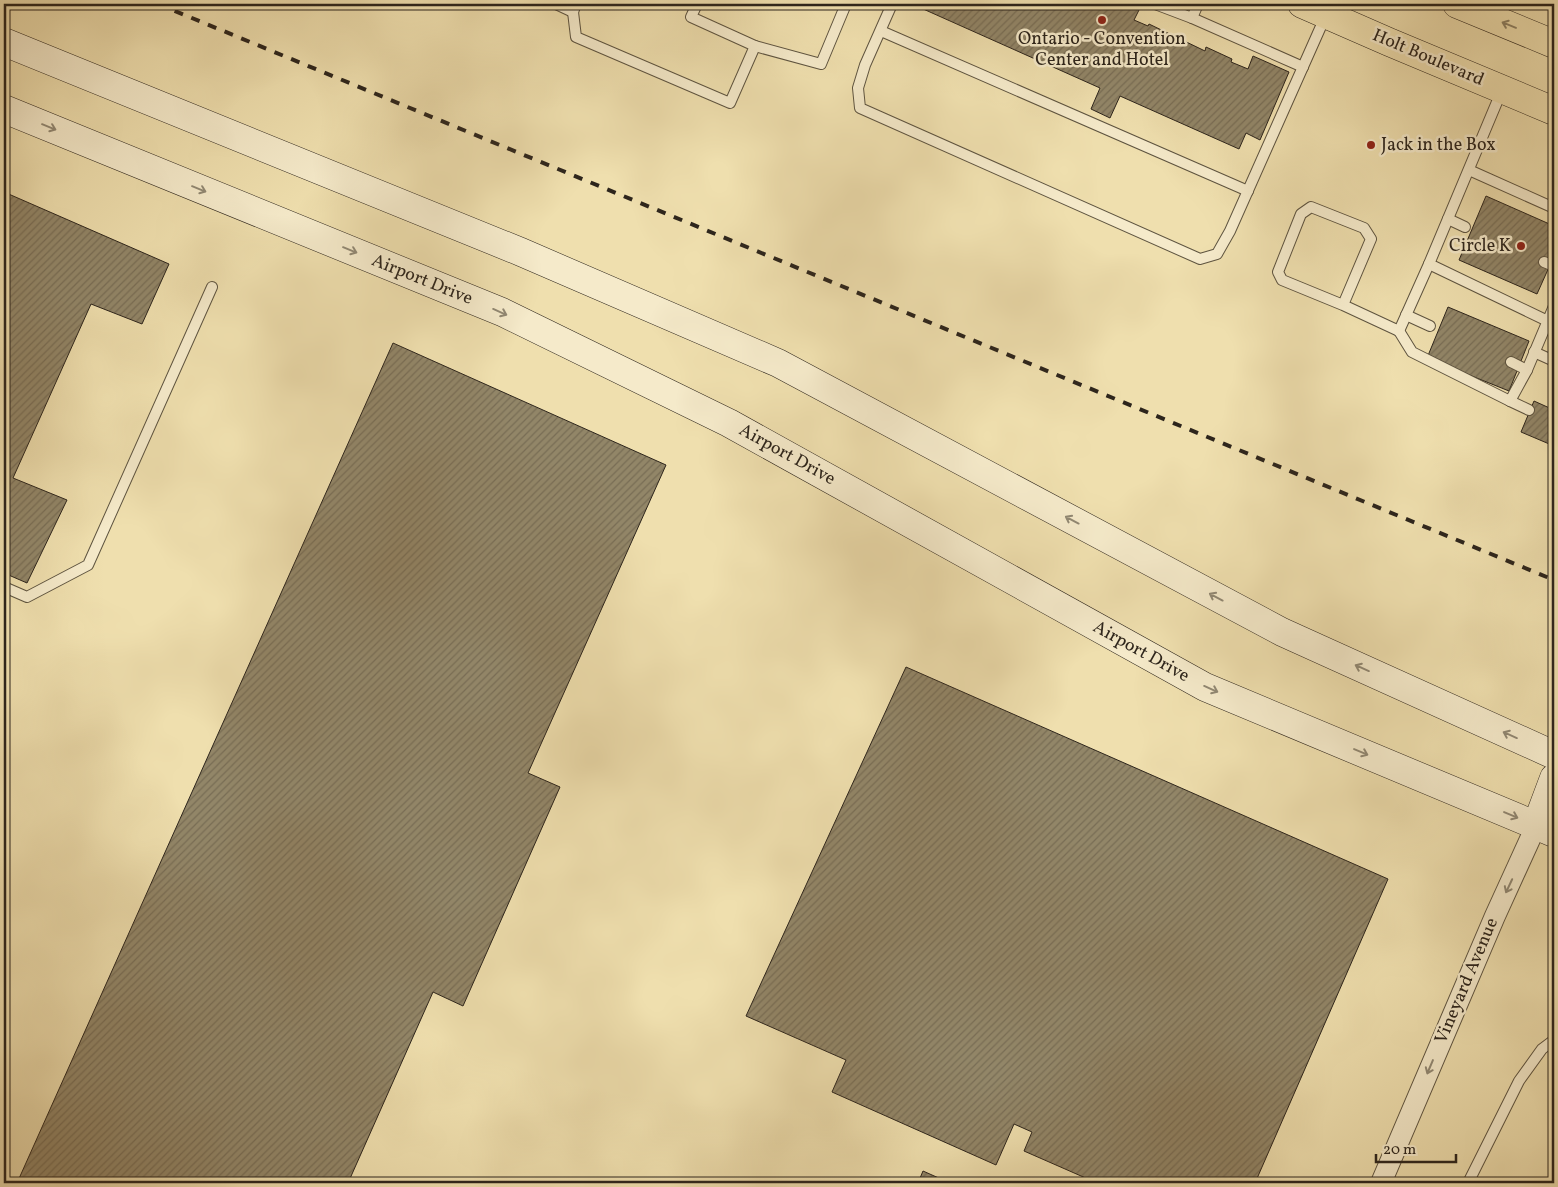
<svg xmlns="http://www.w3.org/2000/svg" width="1558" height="1187" viewBox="0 0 1558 1187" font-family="Vollkorn,serif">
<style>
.building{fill:url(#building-hatch);stroke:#2d251c}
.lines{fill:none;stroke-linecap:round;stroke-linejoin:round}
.lane-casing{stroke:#5e5440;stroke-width:12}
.street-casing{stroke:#5e5440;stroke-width:22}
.secondary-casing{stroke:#2d251c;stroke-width:29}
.primary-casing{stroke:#2d251c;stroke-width:29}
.lane{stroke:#f5eaca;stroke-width:10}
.street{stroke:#f5eaca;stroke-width:20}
.secondary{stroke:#f5eaca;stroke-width:28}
.primary{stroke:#efdfae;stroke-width:28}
.rail{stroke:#2d251c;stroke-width:4;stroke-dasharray:9 9;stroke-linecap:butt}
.oneway{stroke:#8e8265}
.oneway2{stroke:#918873}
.poi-dot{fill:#8f2418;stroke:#f5eaca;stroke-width:2}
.labels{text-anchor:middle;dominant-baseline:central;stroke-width:5;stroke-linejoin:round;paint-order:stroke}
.poi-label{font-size:18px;fill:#2d251c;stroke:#f5eaca}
.street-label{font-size:18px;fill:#2d251c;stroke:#f5eaca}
</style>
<defs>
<pattern id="building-hatch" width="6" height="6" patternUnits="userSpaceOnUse" patternTransform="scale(1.25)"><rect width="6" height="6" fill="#928668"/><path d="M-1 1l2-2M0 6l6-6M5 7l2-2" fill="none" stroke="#786d55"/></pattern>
</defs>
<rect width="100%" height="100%" fill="#efdfae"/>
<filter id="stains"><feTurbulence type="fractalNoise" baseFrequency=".004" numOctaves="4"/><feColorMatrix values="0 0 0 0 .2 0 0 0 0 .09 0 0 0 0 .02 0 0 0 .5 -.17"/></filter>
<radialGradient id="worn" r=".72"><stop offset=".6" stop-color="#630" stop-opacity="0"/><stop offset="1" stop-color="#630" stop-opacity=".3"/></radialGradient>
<g class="building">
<polygon points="912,4 1142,4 1134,20 1148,26 1149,24 1205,51 1206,47 1232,59 1231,62 1248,69 1253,56 1289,72 1260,140 1246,133 1239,149 1120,96 1110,118 1091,109 1100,88"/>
<polygon points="4,192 169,264 142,324 91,304 13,478 67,500 27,583 4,573 4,314 9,301 4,298"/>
<polygon points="1486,196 1554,226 1554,256 1537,294 1459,260"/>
<polygon points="1448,307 1529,341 1509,391 1427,358"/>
<polygon points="393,343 666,465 528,773 560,787 463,1006 433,992 348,1183 17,1183"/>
<polygon points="1534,401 1554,410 1554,446 1521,432"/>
<polygon points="906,667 1388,879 1255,1183 1097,1183 1024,1151 1032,1132 1014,1124 996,1165 832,1092 846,1060 746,1016"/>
<polygon points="923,1171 950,1183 918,1183"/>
</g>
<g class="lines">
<defs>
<g id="lane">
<polyline points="556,4 573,12 576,4"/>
<polyline points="892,4 865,65 858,88 860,108 1200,259 1217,254 1230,231 1326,15"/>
<polyline points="1155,4 1192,18 1303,67"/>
<polyline points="573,12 576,37 730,103 755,46 691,17 697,4"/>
<polyline points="1192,18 1198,4"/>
<polyline points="881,31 1248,191"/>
<polyline points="755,46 821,64 846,4"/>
<polyline points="1502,90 1429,264 1554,324"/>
<polyline points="1469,170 1554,208"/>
<polyline points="1448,219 1465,227"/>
<polyline points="1544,262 1554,266"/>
<polyline points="1343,305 1371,239 1364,228 1311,207 1301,214 1278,272 1282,280 1343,305 1399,331 1429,264"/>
<polyline points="1406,315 1430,326"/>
<polyline points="1399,331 1412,352 1510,401 1527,370 1554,306"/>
<polyline points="1534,352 1554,361"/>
<polyline points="1511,362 1527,370"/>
<polyline points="1510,401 1529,410"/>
<polyline points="4,587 27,597 88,565 212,287"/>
<polyline points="1468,1183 1519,1081 1542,1049 1554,1040"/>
</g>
<polyline id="street" points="1381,1183 1495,916 1536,826"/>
<g id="secondary">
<polyline points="4,42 521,252 778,363 1282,632 1554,755"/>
<polyline points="4,109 502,312 729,423 1205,687 1554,833"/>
<polyline points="1536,826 1554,778"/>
</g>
<g id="primary">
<polyline points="1302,4 1389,42 1554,111"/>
<polyline points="1457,4 1554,44"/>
</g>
</defs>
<use href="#lane" class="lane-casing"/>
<use href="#street" class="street-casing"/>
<use href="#secondary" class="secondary-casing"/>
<use href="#primary" class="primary-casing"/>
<use href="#lane" class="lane"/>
<use href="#street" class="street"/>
<use href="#secondary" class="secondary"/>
<use href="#primary" class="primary"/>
<polyline class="rail" points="158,4 1554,580"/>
</g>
<defs><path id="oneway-shaft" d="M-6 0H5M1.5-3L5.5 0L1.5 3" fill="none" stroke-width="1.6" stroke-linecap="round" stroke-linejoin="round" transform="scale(1.25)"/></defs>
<use class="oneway" href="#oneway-shaft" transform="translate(1509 25) rotate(-158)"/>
<g class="oneway2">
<use href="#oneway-shaft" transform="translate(49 127) rotate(22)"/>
<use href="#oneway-shaft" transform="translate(199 189) rotate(22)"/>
<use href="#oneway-shaft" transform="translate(350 250) rotate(22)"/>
<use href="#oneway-shaft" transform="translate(500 312) rotate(24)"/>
<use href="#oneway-shaft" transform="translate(1072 520) rotate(-152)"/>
<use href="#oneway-shaft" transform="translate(1216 597) rotate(-152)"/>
<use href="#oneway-shaft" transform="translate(1362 668) rotate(-156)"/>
<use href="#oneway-shaft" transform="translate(1211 689) rotate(24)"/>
<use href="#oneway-shaft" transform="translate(1510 735) rotate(-156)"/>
<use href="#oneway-shaft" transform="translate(1361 752) rotate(23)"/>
<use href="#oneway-shaft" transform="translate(1511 815) rotate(23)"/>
<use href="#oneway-shaft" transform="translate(1509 886) rotate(115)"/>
<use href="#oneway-shaft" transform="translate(1430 1067) rotate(113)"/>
</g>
<g class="poi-dot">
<circle cx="1102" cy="20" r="5"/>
<circle cx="1371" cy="145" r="5"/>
<circle cx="1521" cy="246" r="5"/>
</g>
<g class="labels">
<g class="poi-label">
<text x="1102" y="39">Ontario - Convention<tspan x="1102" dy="21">Center and Hotel</tspan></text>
<text x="1381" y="145" text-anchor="start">Jack in the Box</text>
<text x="1511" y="246" text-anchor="end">Circle K</text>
</g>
<g class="street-label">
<text transform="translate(1428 58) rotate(23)">Holt Boulevard</text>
<text transform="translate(422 280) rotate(22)">Airport Drive</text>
<text transform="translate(787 455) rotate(29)">Airport Drive</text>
<text transform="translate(1141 652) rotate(29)">Airport Drive</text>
<text transform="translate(1467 981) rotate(-67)">Vineyard Avenue</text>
</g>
</g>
<rect width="1558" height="1187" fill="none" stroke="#efdfae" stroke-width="20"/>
<rect x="5" y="5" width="1548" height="1177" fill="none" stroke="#2d251c" stroke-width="2.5"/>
<rect x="10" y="10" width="1538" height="1167" fill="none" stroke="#2d251c"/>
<path d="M1376 1154v8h80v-8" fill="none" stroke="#2d251c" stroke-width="2.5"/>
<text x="1383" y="1154" font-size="15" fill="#2d251c" stroke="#f5eaca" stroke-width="4" paint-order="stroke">20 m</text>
<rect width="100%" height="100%" filter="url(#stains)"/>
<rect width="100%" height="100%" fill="url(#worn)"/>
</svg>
